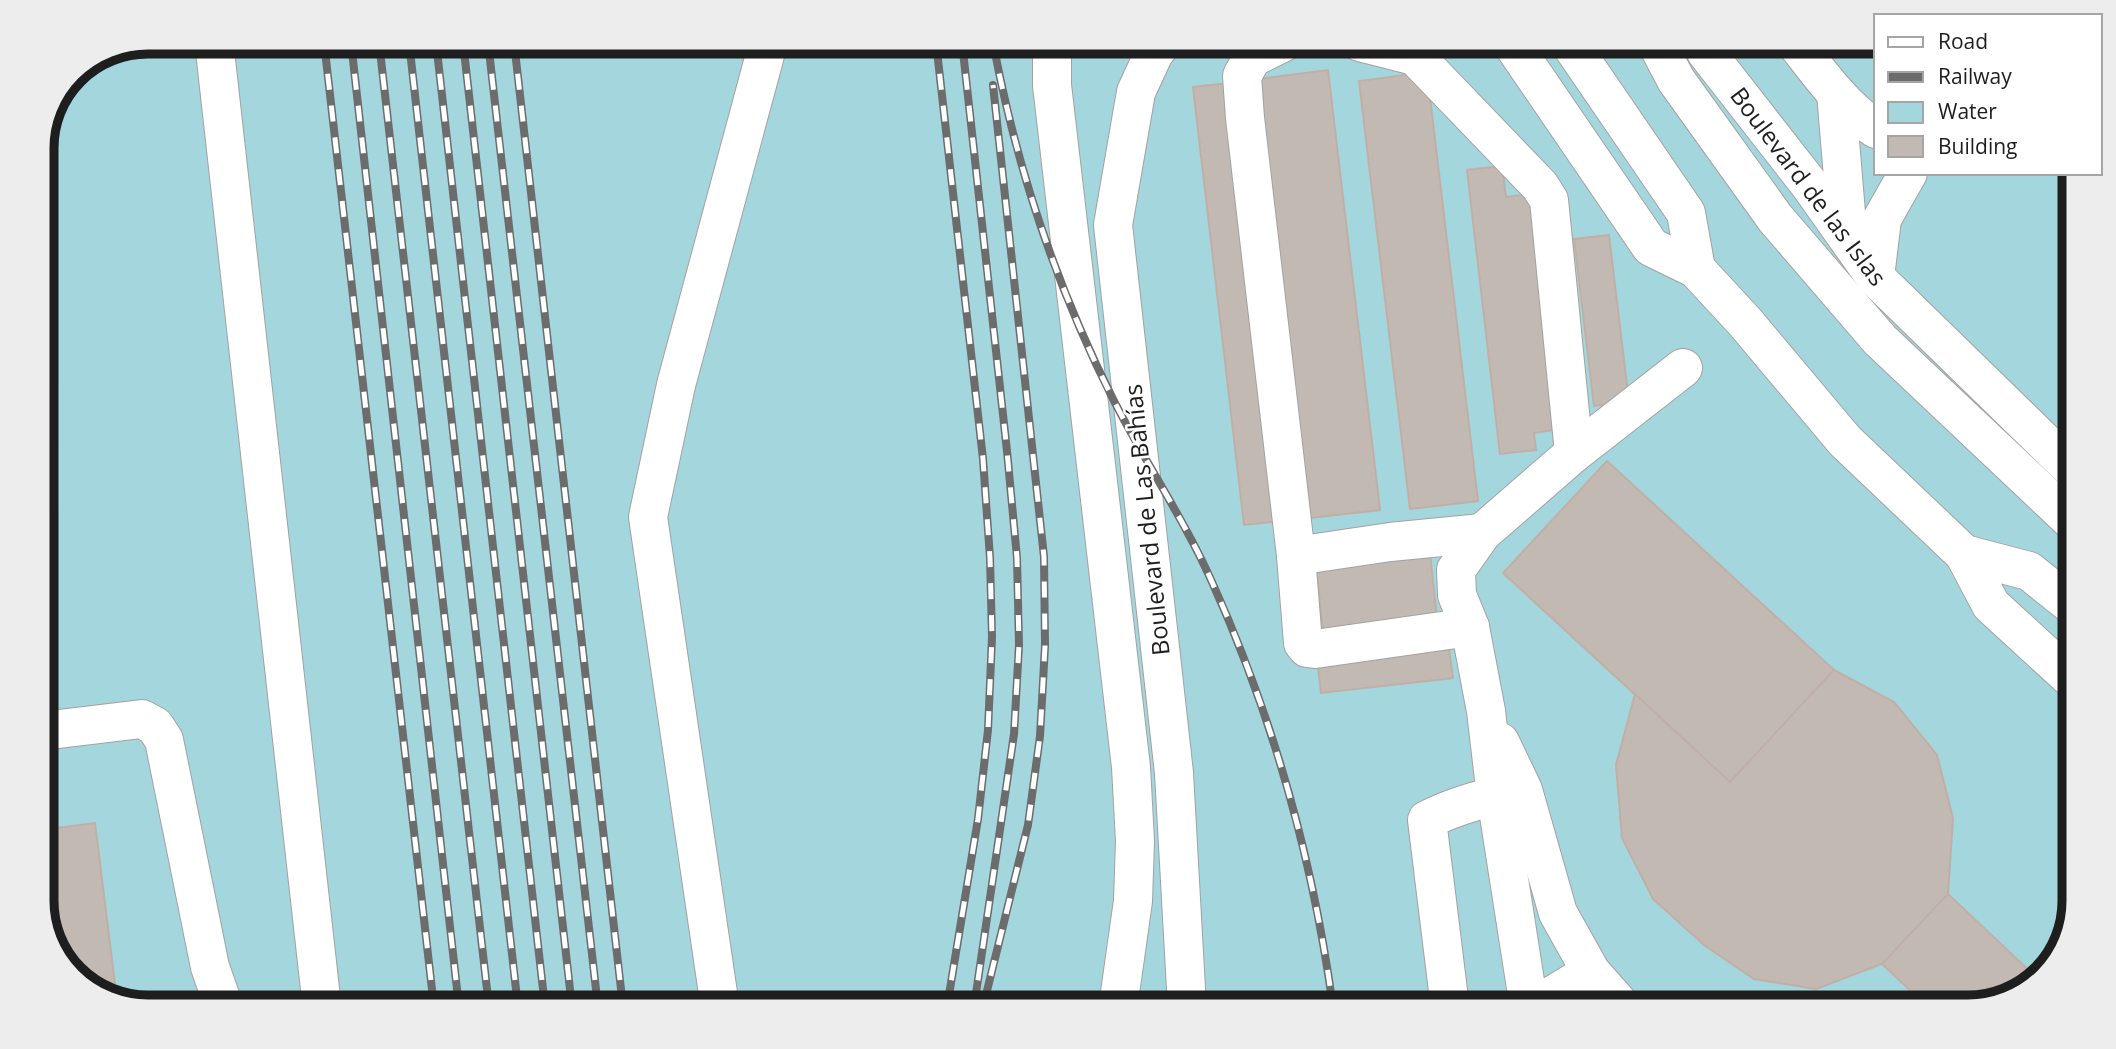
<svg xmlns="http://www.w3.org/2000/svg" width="2116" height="1049" viewBox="0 0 2116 1049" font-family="'Open Sans',sans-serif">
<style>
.water{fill:#a4d6dd}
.building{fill:#c3b9b3;stroke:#c0afa6;stroke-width:2}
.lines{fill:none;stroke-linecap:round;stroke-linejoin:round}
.minor-casing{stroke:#a2a2a2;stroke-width:40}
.minor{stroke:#fff;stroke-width:38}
.rail-casing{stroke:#6c6c6c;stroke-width:8}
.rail{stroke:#fff;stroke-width:5;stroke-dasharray:16;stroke-linecap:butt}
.labels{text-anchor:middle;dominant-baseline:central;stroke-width:5;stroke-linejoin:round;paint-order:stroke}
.street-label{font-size:24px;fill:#1e1e1e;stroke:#fff}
.rim{fill:none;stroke:#1e1e1e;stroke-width:9}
</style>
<rect width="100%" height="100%" fill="#efeae3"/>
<polygon class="water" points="148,42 1876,42 1876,173 2074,173 2074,901 2063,947 2026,989 1968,1007 148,1007 102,996 60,960 42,908 42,142 73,73"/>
<g class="building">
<polygon points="1328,70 1380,510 1310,518 1259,79"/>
<polygon points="1427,72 1478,501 1410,509 1359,81"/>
<polygon points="1230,83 1282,521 1244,525 1193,87"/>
<polygon points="1502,166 1506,197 1539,193 1567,428 1534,433 1536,450 1500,454 1467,170"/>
<polygon points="1609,235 1629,402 1594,406 1574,239"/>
<polygon points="1607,461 1834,670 1730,782 1503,573"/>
<polygon points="1429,544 1437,618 1323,631 1315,558"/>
<polygon points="1448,642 1453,678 1321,693 1317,657"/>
<polygon points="1834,670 1894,702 1937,755 1953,818 1948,894 1882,964 1816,989 1754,979 1704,945 1653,899 1622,838 1616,765 1635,694 1730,782"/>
<polygon points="95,823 116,992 100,994 60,960 42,908 42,830"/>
<polygon points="1948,894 2037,978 2026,989 1968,1007 1928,1007 1882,964"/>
</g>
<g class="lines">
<defs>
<g id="minor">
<polyline points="214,42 322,1007"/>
<polyline points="1052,42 1052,85 1131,767 1135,841 1133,901 1118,1007"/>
<polyline points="1163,42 1154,53 1136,92 1113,225 1174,773 1187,1007"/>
<polyline points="1284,42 1252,58 1242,76 1245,118 1296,556 1303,643 1307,648 1315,649 1470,627"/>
<polyline points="1360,42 1415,56 1540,186 1549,200 1574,453"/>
<polyline points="1511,42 1651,247 1696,269 1745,322 1845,441 1964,554 1991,605 2074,681"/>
<polyline points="1569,42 1686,213 1696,269"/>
<polyline points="1656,42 1676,80 1775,218 1880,340 2074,523"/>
<polyline points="1701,42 1706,52 1809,184 1875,277 2074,471"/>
<path d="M1795 42C1819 73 1843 107 1876 129"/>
<polyline points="1836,93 1848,237"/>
<polyline points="1875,277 1882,219 1908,173"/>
<polyline points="1964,554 2029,571 2074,607"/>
<polyline points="1296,556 1390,542 1482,533"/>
<polyline points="42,731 142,719 155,726 164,740 210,967 224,1007"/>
<polyline points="1500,742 1523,790 1558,913 1591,972 1622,1007"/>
<polyline points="720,1007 648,517 676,385 765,55 766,42"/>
<path d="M1450 1007 1427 820C1456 805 1489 797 1521 790"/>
<polyline points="1529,1007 1496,796 1486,711 1470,627 1457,595 1456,570 1482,533 1574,453 1683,368"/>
<polyline points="1533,1007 1591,972"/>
</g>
</defs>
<use href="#minor" class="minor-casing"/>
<use href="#minor" class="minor"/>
<defs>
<g id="rail">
<polyline points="324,42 434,1007"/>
<polyline points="351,42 459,1007"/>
<polyline points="379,42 489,1007"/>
<polyline points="409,42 518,1007"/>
<polyline points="436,42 545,1007"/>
<polyline points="463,42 572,1007"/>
<polyline points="488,42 598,1007"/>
<polyline points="514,42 623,1007"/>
<polyline points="936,42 983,459 990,558 992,637 988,730 978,819 947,1007"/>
<polyline points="962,42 1007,451 1017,558 1019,645 1014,734 974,1007"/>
<path d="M993 42C1016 167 1057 288 1114 401 1145 462 1184 519 1212 582 1273 717 1313 860 1333 1007"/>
<polyline points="983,1007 1028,825 1040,736 1045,646 1044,557 993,85"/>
</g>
</defs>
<use href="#rail" class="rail-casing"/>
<use href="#rail" class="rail"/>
</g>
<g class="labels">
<g class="street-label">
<text transform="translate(1809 186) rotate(53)">Boulevard de las Islas</text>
<text transform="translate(1146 520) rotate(-96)">Boulevard de Las Bahías</text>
</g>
</g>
<path d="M0 0H2116V1049H0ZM148 54H1968A94 94 0 0 1 2062 148V901A94 94 0 0 1 1968 995H148A94 94 0 0 1 54 901V148A94 94 0 0 1 148 54Z" fill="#ededed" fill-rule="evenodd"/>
<path class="rim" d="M148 54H1968A94 94 0 0 1 2062 148V901A94 94 0 0 1 1968 995H148A94 94 0 0 1 54 901V148A94 94 0 0 1 148 54Z"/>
<rect x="1874" y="14" width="228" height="161" fill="#ffffff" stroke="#a5a5a5" stroke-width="2"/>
<rect x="1888" y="37" width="35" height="10" fill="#ffffff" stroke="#a5a5a5" stroke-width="2"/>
<text x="1938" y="49" font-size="21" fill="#1e1e1e">Road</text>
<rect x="1888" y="72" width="35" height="10" fill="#6c6c6c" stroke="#a5a5a5" stroke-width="2"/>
<text x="1938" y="84" font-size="21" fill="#1e1e1e">Railway</text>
<rect x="1888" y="102" width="35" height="21" fill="#a4d6dd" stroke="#a5a5a5" stroke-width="2"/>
<text x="1938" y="119" font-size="21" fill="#1e1e1e">Water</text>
<rect x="1888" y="136" width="35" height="21" fill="#c3b9b3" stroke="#a5a5a5" stroke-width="2"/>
<text x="1938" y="154" font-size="21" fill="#1e1e1e">Building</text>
</svg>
